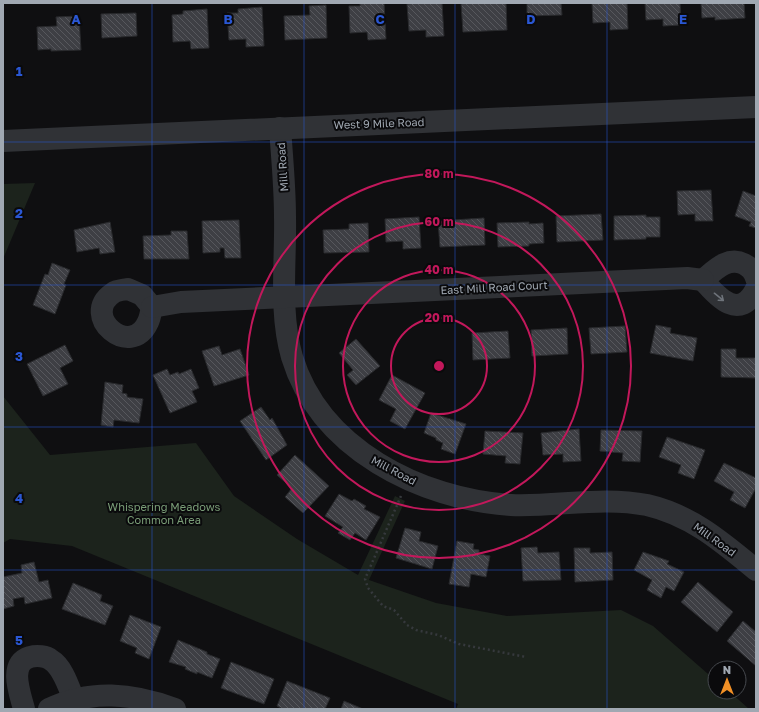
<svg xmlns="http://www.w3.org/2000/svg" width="759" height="712" viewBox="0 0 759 712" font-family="'Golos Text',sans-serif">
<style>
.park{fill:#1c231c}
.building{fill:url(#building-back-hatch);stroke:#292a2d}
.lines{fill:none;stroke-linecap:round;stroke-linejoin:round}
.path{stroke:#36393d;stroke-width:2.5;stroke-dasharray:2 3;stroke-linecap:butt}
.minor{stroke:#303236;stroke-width:22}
.oneway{stroke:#6e737a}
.grid{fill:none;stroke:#2a57d4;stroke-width:1;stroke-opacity:0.55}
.ring{fill:none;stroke:#c2185b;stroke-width:2}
.labels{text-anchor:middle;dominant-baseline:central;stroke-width:4;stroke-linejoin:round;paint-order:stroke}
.street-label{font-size:11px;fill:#a0a8b2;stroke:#0a0a0c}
.park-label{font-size:11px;fill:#7a9d77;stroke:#0a0a0c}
.grid-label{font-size:13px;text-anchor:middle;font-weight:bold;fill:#2a57d4;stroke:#0a0a0c;stroke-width:4;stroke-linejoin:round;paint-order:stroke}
.centre{fill:#c2185b;stroke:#0a0a0c;stroke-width:2}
.ring-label{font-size:12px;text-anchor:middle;font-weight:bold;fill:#c2185b;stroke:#0a0a0c;stroke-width:4;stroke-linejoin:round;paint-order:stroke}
</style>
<defs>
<pattern id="building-back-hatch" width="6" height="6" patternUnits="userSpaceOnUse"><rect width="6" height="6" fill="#3e3f44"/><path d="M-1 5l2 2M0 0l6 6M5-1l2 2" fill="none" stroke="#57585d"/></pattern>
</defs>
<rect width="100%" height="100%" fill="#0f0f11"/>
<g class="park">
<polygon points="35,183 3,259 3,184"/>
<polygon points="3,396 50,455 196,443 234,496 297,539 358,575 395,496 405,501 369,580 436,603 507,616 621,610 653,626 715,680 715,692 730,692 749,709 456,709 458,704 72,546 10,539 3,543"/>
</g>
<g class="building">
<polygon points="360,3 384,3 386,39 368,40 367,32 350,33 349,6 360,6"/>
<polygon points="418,3 442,3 444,36 426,37 426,30 409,31 407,4"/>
<polygon points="461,3 506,3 507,30 463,32"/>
<polygon points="527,3 561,3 562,15 527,16"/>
<polygon points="592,3 627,3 628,29 610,30 610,22 593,23"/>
<polygon points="645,3 680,3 681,25 663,26 663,19 646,20"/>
<polygon points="701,3 744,3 745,18 715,20 715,17 702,18"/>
<polygon points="326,5 327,38 285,40 284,16 310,15 309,6"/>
<polygon points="262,7 264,46 246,47 246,39 229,40 227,13 238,13 238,9"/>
<polygon points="207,9 209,48 191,49 190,41 173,42 172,15 183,14 183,11"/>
<polygon points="136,13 137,36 102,38 101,14"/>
<polygon points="79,16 81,50 51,51 51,49 38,50 37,27 57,26 56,17"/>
<polygon points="711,190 713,221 695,221 695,214 678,215 677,191"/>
<polygon points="743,191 756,196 756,228 749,226 751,222 735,216"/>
<polygon points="601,214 603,240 557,242 556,216"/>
<polygon points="646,215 646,217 660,217 660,237 646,237 646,239 614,240 614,216"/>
<polygon points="419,217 421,248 403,249 403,241 386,242 385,219"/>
<polygon points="484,218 485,245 440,247 438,221"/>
<polygon points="239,220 241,258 225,258 224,248 220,248 220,252 203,253 202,221"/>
<polygon points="110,222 115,252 100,254 99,248 77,252 74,230"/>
<polygon points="529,222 529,224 543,223 544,243 529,244 529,246 498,247 497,223"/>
<polygon points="368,223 369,252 324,253 323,230 349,229 349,224"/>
<polygon points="171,231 187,231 189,259 144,259 143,236 171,235"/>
<polygon points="52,263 70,270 64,284 66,285 55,314 33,305 45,274 48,275"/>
<polygon points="656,325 671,328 670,333 697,338 693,361 650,353"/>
<polygon points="625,326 627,352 591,354 589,328"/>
<polygon points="567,328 568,354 532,356 531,330"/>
<polygon points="508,331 510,358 473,360 472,333"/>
<polygon points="356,339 380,366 356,385 347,375 353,370 339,353"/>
<polygon points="65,345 73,361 60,368 68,384 43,396 27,364"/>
<polygon points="219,346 222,355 240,349 249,375 214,386 202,351"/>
<polygon points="721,349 736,349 736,358 756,358 756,378 721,377"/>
<polygon points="167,369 170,375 178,372 179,374 191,369 199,388 192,391 197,402 170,413 153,375"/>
<polygon points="392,375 425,393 405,429 390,421 396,409 379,400"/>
<polygon points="105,382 123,385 122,393 127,394 127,397 143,399 139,423 114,420 113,427 101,425"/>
<polygon points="261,407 270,420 272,418 287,445 266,460 240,421"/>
<polygon points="431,413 466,424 455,454 441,449 443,443 436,440 436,438 424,433"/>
<polygon points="579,429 581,461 563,462 563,454 543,455 541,433"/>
<polygon points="601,430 642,431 640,462 622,461 623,453 600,451"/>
<polygon points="485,431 523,433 520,464 505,463 506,456 483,454"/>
<polygon points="667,437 705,450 694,479 678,473 681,465 659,457"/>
<polygon points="295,455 329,486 303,513 285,497 292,488 277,475"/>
<polygon points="724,463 756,478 756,488 745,508 730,500 734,492 714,481"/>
<polygon points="339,494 352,501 354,499 366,506 364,509 380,517 366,540 355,533 350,540 338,533 343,527 325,516"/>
<polygon points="405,528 421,532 419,541 438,546 432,569 396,558"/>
<polygon points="457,541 474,544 473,549 479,550 479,554 490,556 486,577 471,574 469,587 449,584"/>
<polygon points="537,547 538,553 559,552 561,580 523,581 521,548"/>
<polygon points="574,548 590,548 590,553 612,552 613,580 575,582"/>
<polygon points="643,552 669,561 667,564 684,572 674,591 666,587 661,598 647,590 652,580 634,570"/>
<polygon points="34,562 39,582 48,580 52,598 25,604 24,597 13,599 14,606 3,609 3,577 22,573 21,565"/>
<polygon points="698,582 733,612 717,632 681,602"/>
<polygon points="73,583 102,595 100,601 113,606 105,625 62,609"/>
<polygon points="130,615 161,627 149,659 135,653 137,648 120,641"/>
<polygon points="743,621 756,632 756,666 727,641"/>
<polygon points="178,640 207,652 207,654 220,659 212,678 197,672 197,674 185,669 186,667 169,662"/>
<polygon points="231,662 274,679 264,704 221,688"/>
<polygon points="287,681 330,698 325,709 283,709 277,706"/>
<polygon points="344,701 363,709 341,709"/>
</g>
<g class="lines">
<polyline class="path" points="401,496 365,579 368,588 383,606 394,610 407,625 416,630 438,635 459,644 526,657"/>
<g class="minor">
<path d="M280 128C282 157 285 187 285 217 286 262 279 312 292 357 320 449 420 499 511 505 556 507 602 496 647 505 691 515 722 542 756 570"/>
<polyline points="3,141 756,107"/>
<path d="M756 278C754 271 750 267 744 264 728 256 715 270 703 280 718 298 740 321 756 289"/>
<path d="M128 289 142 295 152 307C151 312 150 318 148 322 131 360 79 316 113 293 117 290 124 290 128 289Z"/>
<polyline points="152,307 181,302 687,278 703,280"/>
<path d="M24 709C20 693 8 664 30 657 37 655 46 656 51 660 63 667 69 688 74 700"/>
<path d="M49 709C91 689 132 693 175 709"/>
</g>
</g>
<defs><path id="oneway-shaft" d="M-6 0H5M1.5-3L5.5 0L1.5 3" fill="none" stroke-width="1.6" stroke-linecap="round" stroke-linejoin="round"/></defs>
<use class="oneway" href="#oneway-shaft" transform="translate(719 297) rotate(39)"/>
<path class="grid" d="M152 3V709M304 3V709M455 3V709M607 3V709M3 142H756M3 285H756M3 427H756M3 570H756"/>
<g class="ring">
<circle cx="439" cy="366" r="48"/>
<circle cx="439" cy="366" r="96"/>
<circle cx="439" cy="366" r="144"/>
<circle cx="439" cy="366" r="192"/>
</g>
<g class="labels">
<g class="street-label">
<text transform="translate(379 123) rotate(-2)">West 9 Mile Road</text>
<text transform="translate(282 167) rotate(-94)">Mill Road</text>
<text transform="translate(494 287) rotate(-3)">East Mill Road Court</text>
<text transform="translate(394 470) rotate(28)">Mill Road</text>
<text transform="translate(715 539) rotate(36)">Mill Road</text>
</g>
<g class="park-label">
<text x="164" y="506">Whispering Meadows<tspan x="164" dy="13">Common Area</tspan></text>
</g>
</g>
<g class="grid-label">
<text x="76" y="24">A</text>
<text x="228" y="24">B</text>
<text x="380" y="24">C</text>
<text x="531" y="24">D</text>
<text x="683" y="24">E</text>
<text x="19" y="76">1</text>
<text x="19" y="218">2</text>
<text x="19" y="361">3</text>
<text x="19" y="503">4</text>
<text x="19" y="645">5</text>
</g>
<circle cx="439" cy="366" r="6" class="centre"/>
<g class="ring-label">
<text x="439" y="178">80 m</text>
<text x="439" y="226">60 m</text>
<text x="439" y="274">40 m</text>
<text x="439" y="322">20 m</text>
</g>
<rect width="759" height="712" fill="none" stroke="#a0a8b2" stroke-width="8"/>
<g transform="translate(727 680)"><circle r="19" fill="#0a0a0c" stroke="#46494e"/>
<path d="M0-3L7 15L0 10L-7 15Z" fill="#f29026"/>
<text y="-6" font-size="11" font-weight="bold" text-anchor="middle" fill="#a0a8b2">N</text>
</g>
</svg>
